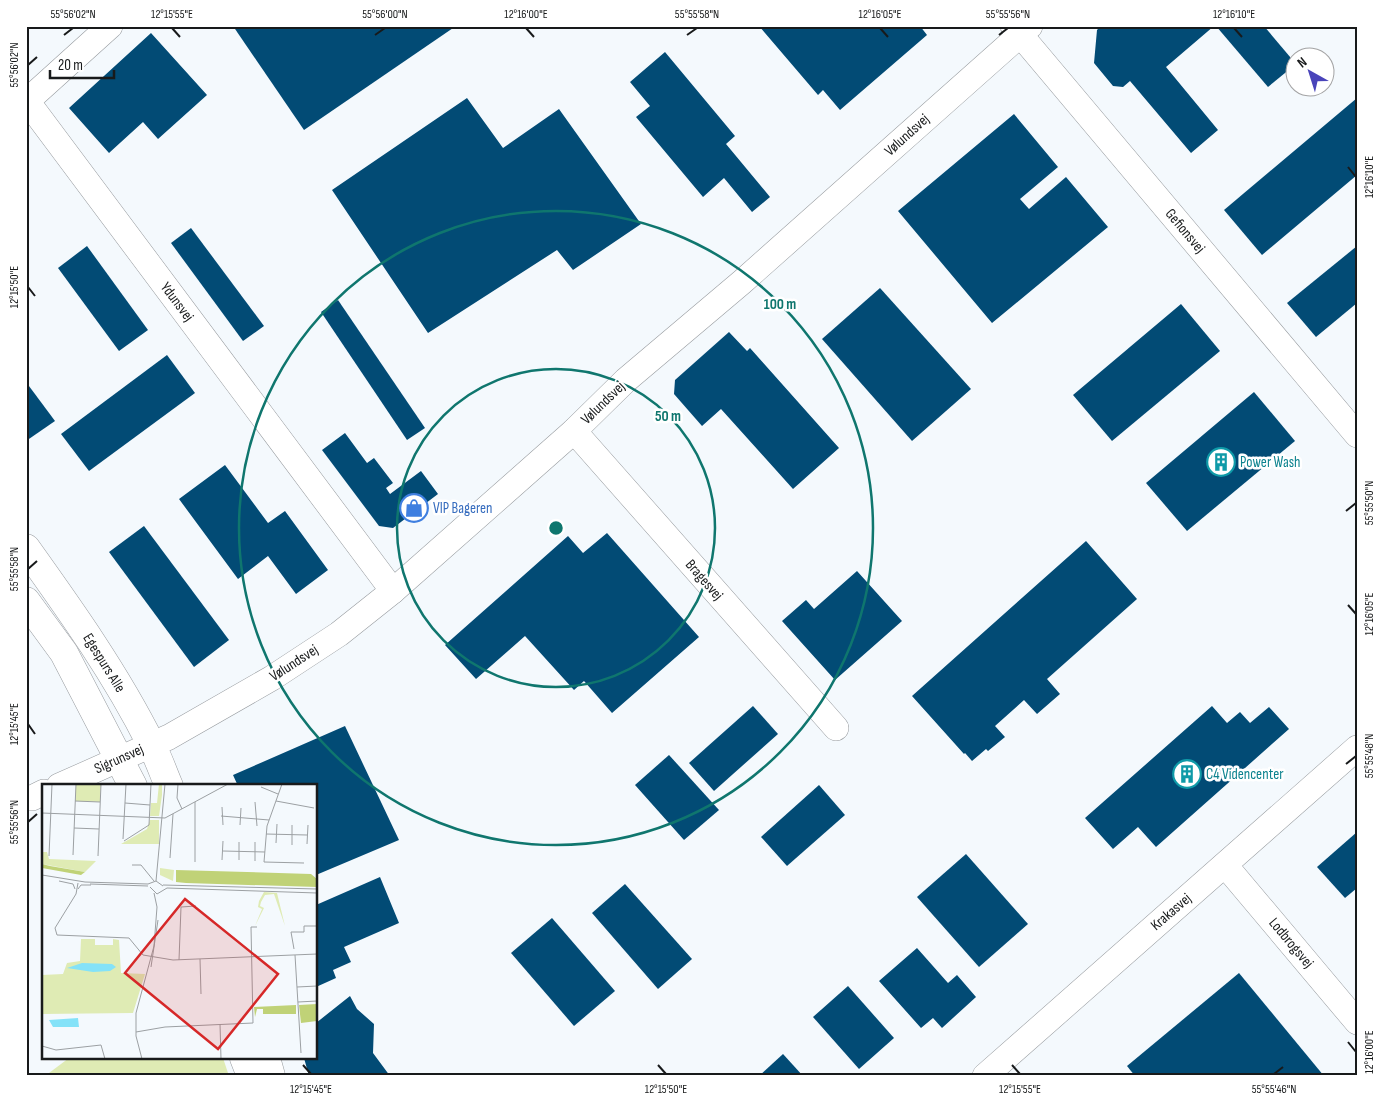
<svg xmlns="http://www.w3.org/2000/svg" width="1383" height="1102" viewBox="0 0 1383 1102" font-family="'Sofia Sans Condensed',sans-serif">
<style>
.green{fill:#dfebb4}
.building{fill:#024b75}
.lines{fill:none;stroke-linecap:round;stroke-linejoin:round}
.street-casing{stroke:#979b9f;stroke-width:26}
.secondary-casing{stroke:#979b9f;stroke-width:29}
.street{stroke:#fff;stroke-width:25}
.secondary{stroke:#fff;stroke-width:28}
.ticks{fill:none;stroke:#181a1b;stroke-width:2}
.ring{fill:none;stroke:#0f766e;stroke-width:2.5}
.labels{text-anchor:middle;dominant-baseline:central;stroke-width:5;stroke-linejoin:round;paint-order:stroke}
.street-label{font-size:15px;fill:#181a1b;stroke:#fff}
.culture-label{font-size:15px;fill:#0d838f;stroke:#fff;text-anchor:start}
.shop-label{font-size:15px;fill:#366cbe;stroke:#fff;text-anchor:start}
.inset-road{fill:none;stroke:#9ca0a3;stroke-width:1}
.view{fill:#d62828;fill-opacity:0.15;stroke:#d62828;stroke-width:2.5}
.inset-edge{fill:none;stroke:#181a1b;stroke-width:2.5}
.centre{fill:#0f766e;stroke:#fff;stroke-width:2.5}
.ring-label{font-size:15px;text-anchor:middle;font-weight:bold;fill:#0f766e;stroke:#fff;stroke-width:5;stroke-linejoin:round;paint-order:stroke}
.neatline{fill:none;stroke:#181a1b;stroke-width:2}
.ticks-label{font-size:12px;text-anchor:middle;fill:#181a1b}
</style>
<rect width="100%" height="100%" fill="#f4f9fd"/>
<polygon class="green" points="69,1058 223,1058 229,1076 45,1076"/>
<g class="building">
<polygon points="233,26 456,26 304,130"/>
<polygon points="759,26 920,26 927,35 840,110 823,90 818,95"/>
<polygon points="1101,26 1214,26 1166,67 1218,130 1191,153 1130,81 1123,87 1113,86 1094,63 1097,30"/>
<polygon points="1216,26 1264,26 1296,64 1268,87"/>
<polygon points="151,33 207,95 158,139 143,122 109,153 69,108"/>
<polygon points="665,52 735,136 726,144 770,197 752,212 724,178 703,197 636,117 650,106 630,82"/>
<polygon points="467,98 503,148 559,109 641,224 573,270 557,250 428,333 332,190"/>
<polygon points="1357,98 1357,175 1262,255 1224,210"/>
<polygon points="1014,114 1058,167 1020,199 1029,209 1066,177 1108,227 992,323 898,211"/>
<polygon points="191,228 264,326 243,341 171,243"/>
<polygon points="87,246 148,330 119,351 58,268"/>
<polygon points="1357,246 1357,303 1316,337 1287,303"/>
<polygon points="880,288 971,389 912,441 822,339"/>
<polygon points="338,300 425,428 407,440 321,312"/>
<polygon points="1181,304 1220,351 1112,441 1073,395"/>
<polygon points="729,332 747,351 750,348 839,448 793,489 721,409 702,426 674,394 675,380"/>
<polygon points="167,355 195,393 89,471 61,434"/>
<polygon points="26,382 55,421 26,441"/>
<polygon points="1254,392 1295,441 1187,531 1146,483"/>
<polygon points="345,433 367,463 374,458 393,483 386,488 390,494 421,471 438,494 393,528 379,526 322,450"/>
<polygon points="225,465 268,523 285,511 328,570 296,594 268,556 238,579 179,499"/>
<polygon points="144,526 229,640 194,667 109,552"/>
<polygon points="607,533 699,637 612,713 584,681 574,690 525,636 476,679 445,645 568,536 583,553"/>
<polygon points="1086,541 1137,599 1047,679 1060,694 1037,714 1024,700 995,726 1005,737 988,751 986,749 972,761 965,753 964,754 912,696"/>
<polygon points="857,571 902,621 835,680 782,621 806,600 814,609"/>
<polygon points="753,706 778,734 714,791 689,763"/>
<polygon points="1212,706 1227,723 1240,712 1250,723 1269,707 1289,729 1156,847 1138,827 1113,849 1085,818"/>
<polygon points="345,726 399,840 316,875 316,786 238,786 233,775"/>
<polygon points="669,755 719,810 684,840 635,785"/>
<polygon points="819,785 845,815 787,866 761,837"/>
<polygon points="1357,832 1357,888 1345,898 1317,867"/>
<polygon points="966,854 1028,924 979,967 917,897"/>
<polygon points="380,877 399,923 344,947 351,962 333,970 336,978 316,987 316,905"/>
<polygon points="625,884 692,959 658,989 592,913"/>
<polygon points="552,918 615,991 574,1026 511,953"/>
<polygon points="917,948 948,983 957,975 976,997 942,1028 933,1018 921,1028 879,981"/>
<polygon points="1239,973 1324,1076 1135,1076 1127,1066"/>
<polygon points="848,986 894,1038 859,1069 813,1017"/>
<polygon points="350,996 357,1009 374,1024 373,1053 390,1076 309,1076 304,1058 316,1058 316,1023"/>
<polygon points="783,1054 803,1076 759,1076"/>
</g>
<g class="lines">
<defs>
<g id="street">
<polyline points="110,26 27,101 393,591"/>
<polyline points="1013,26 1357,435"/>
<polyline points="574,431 836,728"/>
<polyline points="59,786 169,737 272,678 339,634 393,591 574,431 626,380 742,282 1030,26"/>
<polyline points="26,798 32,798 44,792"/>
<polyline points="1225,865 1357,1022"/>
<polyline points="985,1076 1357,748"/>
</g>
<g id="secondary">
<path d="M26 548C71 611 116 674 151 744 158 757 163 772 169 786"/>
<polyline points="26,601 64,653 133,786"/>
<polyline points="244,1058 251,1076"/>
<polyline points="266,1058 271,1076"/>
</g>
</defs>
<use href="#street" class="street-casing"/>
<use href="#secondary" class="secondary-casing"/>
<use href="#street" class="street"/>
<use href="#secondary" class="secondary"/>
</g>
<path class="ticks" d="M172 28 180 37M526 28 534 37M880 28 888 37M1234 28 1242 37M64 35 73 28M375 35 385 28M687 35 697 28M999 35 1008 28M28 65 37 57M1348 167 1356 177M28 287 35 296M1346 511 1356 503M28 569 37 561M1348 605 1356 614M28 724 35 734M1346 764 1356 756M28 822 37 814M1348 1042 1356 1052M303 1065 311 1074M658 1065 666 1074M1012 1065 1020 1074M1274 1074 1283 1067"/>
<g class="ring">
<circle cx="556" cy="528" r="159"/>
<circle cx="556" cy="528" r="317"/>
</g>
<defs>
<symbol id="building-ring" viewBox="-11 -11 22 22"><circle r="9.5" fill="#fff" stroke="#0f9aa8" stroke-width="1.5"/><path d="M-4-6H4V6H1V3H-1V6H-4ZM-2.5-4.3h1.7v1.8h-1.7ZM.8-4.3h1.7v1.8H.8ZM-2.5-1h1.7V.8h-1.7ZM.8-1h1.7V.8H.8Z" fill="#0f9aa8"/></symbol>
<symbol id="shop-ring" viewBox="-11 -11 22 22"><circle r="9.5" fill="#fff" stroke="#3f7fe0" stroke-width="1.5"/><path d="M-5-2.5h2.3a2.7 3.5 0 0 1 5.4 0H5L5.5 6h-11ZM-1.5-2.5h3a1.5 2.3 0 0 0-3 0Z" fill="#3f7fe0"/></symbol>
</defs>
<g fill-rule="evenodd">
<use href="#building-ring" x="1205" y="446" width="32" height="32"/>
<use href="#shop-ring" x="398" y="492" width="32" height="32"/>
<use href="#building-ring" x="1171" y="758" width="32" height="32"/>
</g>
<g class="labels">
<g class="street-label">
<text transform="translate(907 135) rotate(-42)">Vølundsvej</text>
<text transform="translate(1185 231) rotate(50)">Gefionsvej</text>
<text transform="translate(177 302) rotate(53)">Ydunsvej</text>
<text transform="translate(603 403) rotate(-44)">Vølundsvej</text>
<text transform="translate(704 580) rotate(49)">Bragesvej</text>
<text transform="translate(104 663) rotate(58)">Egespurs Alle</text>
<text transform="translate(294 663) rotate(-33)">Vølundsvej</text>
<text transform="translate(119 759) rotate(-24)">Sigrunsvej</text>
<text transform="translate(1171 912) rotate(-41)">Krakasvej</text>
<text transform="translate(1291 943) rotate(50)">Lodbrogsvej</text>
</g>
<g class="culture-label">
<text x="1240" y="462">Power Wash</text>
<text x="1206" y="774">C4 Videncenter</text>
</g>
<g class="shop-label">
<text x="433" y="508">VIP Bageren</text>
</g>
</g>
<g transform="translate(42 784)">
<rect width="275" height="275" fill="#f4f9fd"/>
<path d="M34 0H59L58 18 33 17ZM117 0H120V11L117 32H108L109 19H115ZM108 36H117V60H79L105 45ZM0 68H5L7 75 54 77 43 88 0 80ZM118 84 132 86 131 97 118 91ZM222 108 235 109 243 142 232 110 223 111 219 118 218 122 222 124 213 142 220 125 216 123 217 117ZM39 155H53V161H71V155L77 156 79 189 103 190 91 229 0 230V191L21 190 25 179 38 177Z" fill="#dfebb4"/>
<path d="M0 80 8 82 43 88 39 91 0 84ZM134 86 269 90 275 95V103L144 99 134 98ZM275 220V237L259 239 257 221ZM254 221V230H221V225H215L213 233 212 223Z" fill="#c0d277"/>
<path d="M40 179 70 180 74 183 68 187 51 188 25 184ZM36 234 37 243H11L7 236Z" fill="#84e2f8"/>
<path class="inset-road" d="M136 0 135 14 140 25M240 0 225 42 222 78 262 79M219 3 236 10M33 17 58 18M234 17 272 24M153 18V78M213 18 215 42M83 19 108 21M180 23 181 41M0 29 123 34 186 0M179 32 227 36M198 41 199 24M32 44 57 45M224 50 265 51M81 55 84 0M82 57 107 41 109 0M234 59 235 40M265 60 266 41M250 61V41M181 67 223 68M31 71 34 0M7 72 10 0M56 72 59 0M128 74 131 30M180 76 181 57M197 76V58M213 77V58M90 81H99L112 97M0 91 43 98 106 100 114 97 121 102M17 97 31 100 33 105M114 97 123 0M36 99 34 110 13 144 15 151 87 154 101 171 131 176 275 170M48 100 106 102M121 101 275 105M108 103 115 110 125 104 275 109M36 105 39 101H49M252 165 249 148H262V142H275M253 171 259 269M158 175 159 210M137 176 139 123 154 122M109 183 116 136M255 203 275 202M256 218 275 217M178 240 179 275M94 248 123 243 211 239 209 143H215M0 262 14 266 59 261 63 275M100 275 94 252V229L112 162 115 123 112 109"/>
<path class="view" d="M143 115 236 190 176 265 83 189Z"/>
<rect width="275" height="275" class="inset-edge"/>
</g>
<circle cx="556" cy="528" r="8" class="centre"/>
<g class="ring-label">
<text x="780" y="309">100 m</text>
<text x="668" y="421">50 m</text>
</g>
<rect width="1383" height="1102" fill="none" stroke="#ffffff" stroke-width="55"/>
<g transform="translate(1310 72) rotate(321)"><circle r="24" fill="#ffffff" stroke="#a3a3a4"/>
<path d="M0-4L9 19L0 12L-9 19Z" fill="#4944ba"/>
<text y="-8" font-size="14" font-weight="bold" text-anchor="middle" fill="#181a1b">N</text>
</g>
<path d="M50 70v8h64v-8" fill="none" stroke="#181a1b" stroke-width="2.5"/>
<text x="58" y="70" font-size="15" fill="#181a1b" stroke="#ffffff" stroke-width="4" paint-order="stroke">20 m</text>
<rect x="28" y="28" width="1328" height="1046" class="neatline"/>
<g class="ticks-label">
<text x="73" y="18">55°56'02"N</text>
<text x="172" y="18">12°15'55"E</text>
<text x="385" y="18">55°56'00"N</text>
<text x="526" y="18">12°16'00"E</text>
<text x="697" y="18">55°55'58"N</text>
<text x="880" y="18">12°16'05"E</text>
<text x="1008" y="18">55°55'56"N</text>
<text x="1234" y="18">12°16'10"E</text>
<text transform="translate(14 65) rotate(-90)" y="4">55°56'02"N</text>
<text transform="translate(1369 177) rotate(-90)" y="4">12°16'10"E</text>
<text transform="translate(14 287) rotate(-90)" y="4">12°15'50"E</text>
<text transform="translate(1369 503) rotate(-90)" y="4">55°55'50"N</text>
<text transform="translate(14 569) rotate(-90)" y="4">55°55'58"N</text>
<text transform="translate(1369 614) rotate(-90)" y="4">12°16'05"E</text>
<text transform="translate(14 724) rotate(-90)" y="4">12°15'45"E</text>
<text transform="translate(1369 756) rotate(-90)" y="4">55°55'48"N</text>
<text transform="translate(14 822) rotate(-90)" y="4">55°55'56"N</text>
<text transform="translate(1369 1052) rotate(-90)" y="4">12°16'00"E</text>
<text x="311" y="1093">12°15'45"E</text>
<text x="666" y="1093">12°15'50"E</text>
<text x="1020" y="1093">12°15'55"E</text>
<text x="1274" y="1093">55°55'46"N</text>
</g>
</svg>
